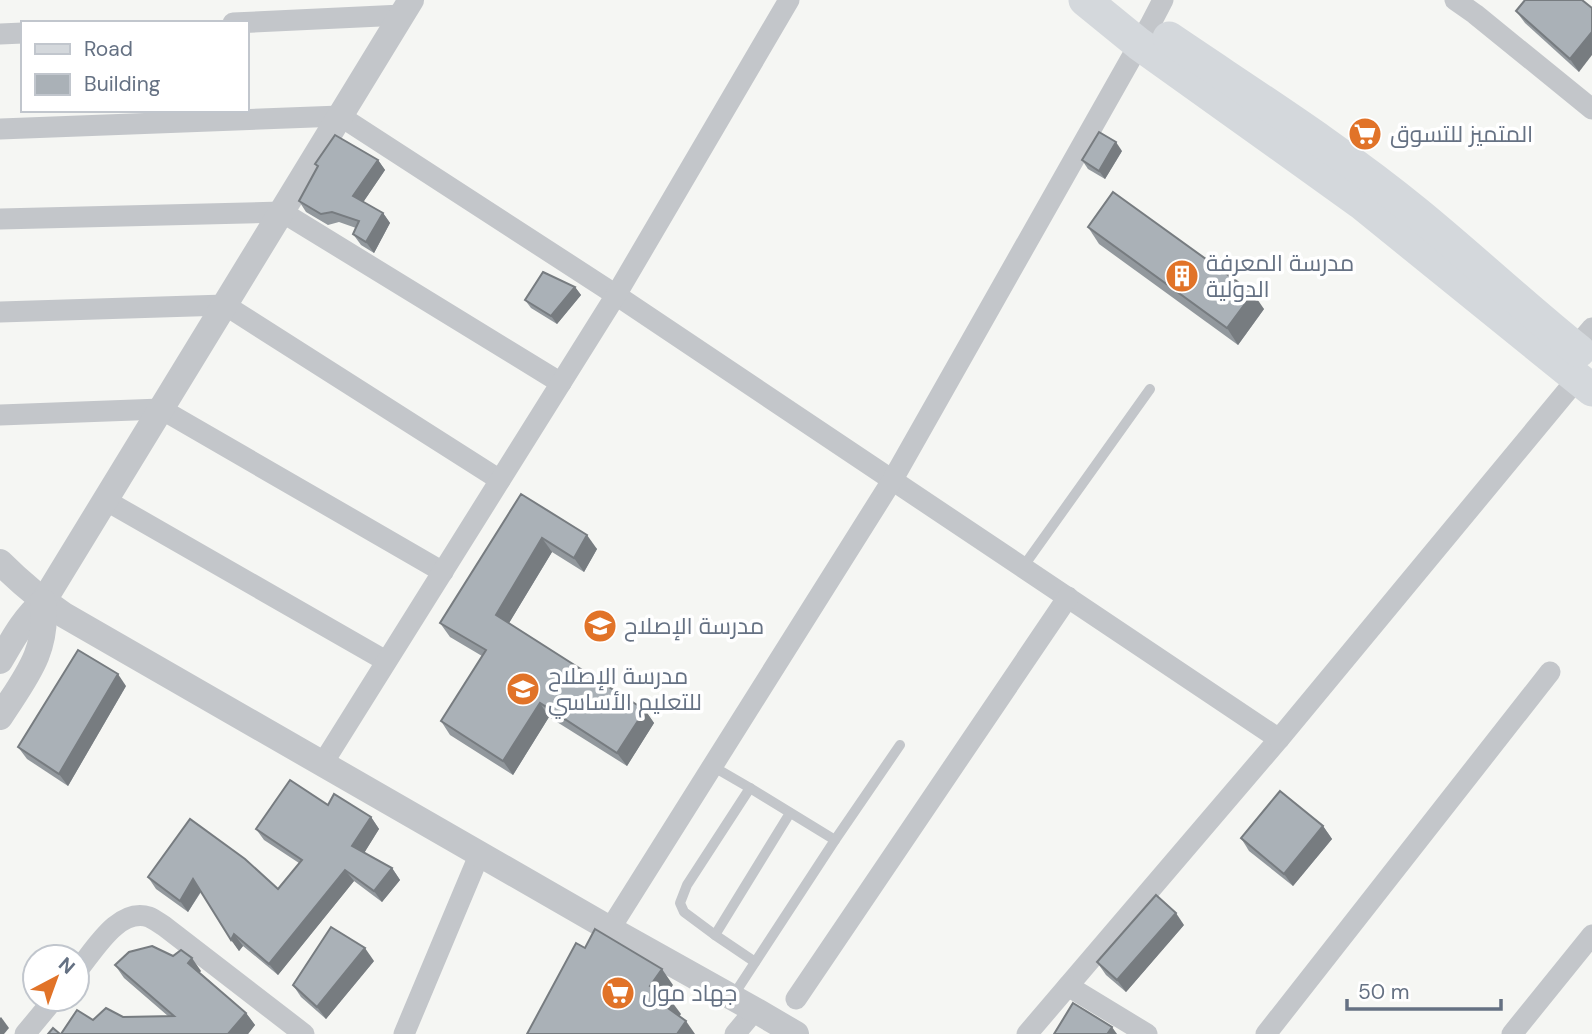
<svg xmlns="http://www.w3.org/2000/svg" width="1592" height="1034" viewBox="0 0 1592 1034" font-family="'DM Sans',Cairo,sans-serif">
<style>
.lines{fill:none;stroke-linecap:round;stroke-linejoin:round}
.service{stroke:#c3c6ca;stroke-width:10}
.minor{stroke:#c3c6ca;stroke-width:21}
.tertiary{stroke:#c3c6ca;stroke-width:26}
.primary{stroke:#d4d8dc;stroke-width:33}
.wall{fill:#92989d}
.shaded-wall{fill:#777c80}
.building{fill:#aab1b7;stroke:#777c80;stroke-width:2}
.labels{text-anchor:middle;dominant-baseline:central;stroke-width:7;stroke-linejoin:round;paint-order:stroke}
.poi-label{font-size:23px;fill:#657183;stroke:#fff;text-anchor:start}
</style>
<rect width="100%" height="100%" fill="#f5f6f3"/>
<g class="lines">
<g class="service">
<polyline points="1023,567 1150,389"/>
<polyline points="712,766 750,788 835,840"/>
<polyline points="750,788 687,885 680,903 684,912 715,935 755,962"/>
<polyline points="715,935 790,813"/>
<polyline points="733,996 835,840 900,745"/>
</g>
<g class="minor">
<polyline points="1455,0 1475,14 1592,109"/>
<polyline points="233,23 402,15"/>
<polyline points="0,34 23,33"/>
<polyline points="0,129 340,116 616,295 1279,739 1027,1034"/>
<polyline points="0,219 282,212 561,383"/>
<polyline points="0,312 225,305 500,480"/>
<polyline points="1575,348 1592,328"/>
<polyline points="0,415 161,409 443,572"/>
<polyline points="105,500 386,661"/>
<polyline points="1279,739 1577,379"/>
<polyline points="323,763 616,295 789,0"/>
<polyline points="610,929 893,479 1150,25 1163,0"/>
<path d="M77 971C94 951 118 907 149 917 154 919 159 923 164 926L304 1034"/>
<polyline points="1068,986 1147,1034"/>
<polyline points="796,999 1068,597"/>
<polyline points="25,1034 54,999"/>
<polyline points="404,1034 480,853"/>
<polyline points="735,1034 755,1010"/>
<polyline points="1266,1034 1550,672"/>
<polyline points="1512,1034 1592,935"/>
</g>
<g class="tertiary">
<path d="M0 562C20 582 40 599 64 615L610 929 755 1010 796 1034"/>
<path d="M0 661C13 639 24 618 43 602L411 0"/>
<path d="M0 717C25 678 49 651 43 602"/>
</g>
<g class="primary">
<polyline points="1085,0 1139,44 1361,203 1592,390"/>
<path d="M1169 38C1253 95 1339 149 1417 213 1472 258 1524 307 1579 351"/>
</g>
</g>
<g class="wall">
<polygon points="1592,8 1579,72 1525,23 1516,11"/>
<polygon points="1122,151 1105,179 1088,169 1082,160"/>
<polygon points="378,160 385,170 363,202 383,213 390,223 374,253 361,245 353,234 356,228 339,222 328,225 306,212 299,201 318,168 315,164"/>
<polygon points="1088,227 1264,309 1238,345 1099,244"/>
<polygon points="575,287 581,295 557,324 531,308 525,300"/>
<polygon points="521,494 597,549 584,572 552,552 509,623 645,710 654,723 627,766 549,717 513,775 450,735 441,721 482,656 450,637 440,623"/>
<polygon points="126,686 68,786 27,759 18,747"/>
<polygon points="328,805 371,817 379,829 364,853 392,868 400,880 382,902 354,881 278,975 243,946 239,951 201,892 188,912 156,889 148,877 278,889 299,863 264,840 256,829"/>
<polygon points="1323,826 1332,839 1293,886 1249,851 1241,838"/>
<polygon points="1184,925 1126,992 1106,975 1097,962"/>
<polygon points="374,961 326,1019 301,997 293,985"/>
<polygon points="115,965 201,971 199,972 246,1013 255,1025 248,1034 61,1034 93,1020 168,1016 124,978"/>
</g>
<g class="shaded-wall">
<polygon points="1592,32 1592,55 1579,72 1570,59"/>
<polygon points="1116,142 1122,151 1105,179 1099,171"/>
<polygon points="378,160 385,170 360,207 353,196"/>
<polygon points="383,213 390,223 374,253 366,242"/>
<polygon points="575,287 581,295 557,324 551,316"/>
<polygon points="1253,293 1264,309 1238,345 1227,328"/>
<polygon points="587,535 597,549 584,572 574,558"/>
<polygon points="542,538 552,552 506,628 496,615"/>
<polygon points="118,674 126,686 68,786 59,774"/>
<polygon points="540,703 549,717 513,775 503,761"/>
<polygon points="645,710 654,723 627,766 617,753"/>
<polygon points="371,817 379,829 361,858 352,846"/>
<polygon points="1323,826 1332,839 1293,886 1284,874"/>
<polygon points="392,868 400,880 382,902 374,891"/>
<polygon points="345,870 354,881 278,975 269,964"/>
<polygon points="193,879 201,891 188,912 180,901"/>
<polygon points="1176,913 1184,925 1126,992 1117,980"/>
<polygon points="234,934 243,946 239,951 231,940"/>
<polygon points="365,948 374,961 326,1019 317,1007"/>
<polygon points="192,958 201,971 197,976 188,963"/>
<polygon points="662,969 673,985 661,1002 650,986"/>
<polygon points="669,998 681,1014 676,1022 665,1006"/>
<polygon points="246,1013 255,1025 248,1034 228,1034"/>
<polygon points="1,1017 9,1028 4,1034 0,1034 0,1018"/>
<polygon points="686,1021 695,1034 677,1034"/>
<polygon points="1112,1027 1117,1034 1109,1034 1108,1033"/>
</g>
<g class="building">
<polygon points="1525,0 1582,0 1592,8 1592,32 1570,59 1516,11"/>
<polygon points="1099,132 1116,142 1099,171 1082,160"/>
<polygon points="335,135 378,160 353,196 383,213 366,242 353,234 359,221 332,212 321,214 299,201 318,166 315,164"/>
<polygon points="1113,192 1253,293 1227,328 1088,227"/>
<polygon points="543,272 575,287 551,316 525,300"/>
<polygon points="521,494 587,535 574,558 542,538 496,615 645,710 617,753 540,703 503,761 441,721 486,650 440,623"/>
<polygon points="78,650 118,674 59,774 18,747"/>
<polygon points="290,780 328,805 334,794 371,817 352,846 392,868 374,891 345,870 269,964 234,934 231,940 193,879 180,901 148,877 190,819 245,859 278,889 302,860 256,829"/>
<polygon points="1280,791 1323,826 1284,874 1241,838"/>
<polygon points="1156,895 1176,913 1117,980 1097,962"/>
<polygon points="331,927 365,948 317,1007 293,985"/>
<polygon points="595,929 662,969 650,986 669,998 665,1006 686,1021 677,1034 527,1034 576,943 585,948"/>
<polygon points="152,946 173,956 181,950 192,958 188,963 246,1013 228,1034 61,1034 77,1010 93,1020 106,1008 123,1017 174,1016 115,965 129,952"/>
<polygon points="1073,1003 1112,1027 1108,1033 1111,1034 1054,1034"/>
<polygon points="53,1028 60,1034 48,1034"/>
</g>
<defs>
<symbol id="supermarket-disc" viewBox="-11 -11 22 22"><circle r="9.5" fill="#e17328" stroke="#fff"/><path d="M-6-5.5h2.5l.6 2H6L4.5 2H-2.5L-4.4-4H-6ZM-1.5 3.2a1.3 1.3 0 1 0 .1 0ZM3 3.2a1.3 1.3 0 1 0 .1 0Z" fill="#fff"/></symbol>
<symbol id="building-disc" viewBox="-11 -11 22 22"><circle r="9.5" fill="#e17328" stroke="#fff"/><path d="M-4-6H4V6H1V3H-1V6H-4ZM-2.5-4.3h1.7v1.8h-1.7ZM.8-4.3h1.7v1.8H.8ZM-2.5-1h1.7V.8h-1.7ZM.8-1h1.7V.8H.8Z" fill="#fff"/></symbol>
<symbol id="school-disc" viewBox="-11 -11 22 22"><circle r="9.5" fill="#e17328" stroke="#fff"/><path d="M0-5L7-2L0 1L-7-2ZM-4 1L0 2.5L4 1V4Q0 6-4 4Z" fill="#fff"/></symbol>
</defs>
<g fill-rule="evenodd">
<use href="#supermarket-disc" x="1346" y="115" width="38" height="38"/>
<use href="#building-disc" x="1163" y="257" width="38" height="38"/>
<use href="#school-disc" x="581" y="607" width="38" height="38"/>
<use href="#school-disc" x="504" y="670" width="38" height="38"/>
<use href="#supermarket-disc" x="599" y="974" width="38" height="38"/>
</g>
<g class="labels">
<g class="poi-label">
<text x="1390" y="134">المتميز للتسوق</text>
<text x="1206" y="263">مدرسة المعرفة<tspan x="1206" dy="26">الدولية</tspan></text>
<text x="624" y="626">مدرسة الإصلاح</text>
<text x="548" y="676">مدرسة الإصلاح<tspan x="548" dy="26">للتعليم الأساسي</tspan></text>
<text x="642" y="993">جهاد مول</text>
</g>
</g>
<rect x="21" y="21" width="228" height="91" fill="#ffffff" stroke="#c1c6cd" stroke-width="2"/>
<rect x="35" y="44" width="35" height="10" fill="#d4d8dc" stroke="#c1c6cd" stroke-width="2"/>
<text x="84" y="56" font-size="21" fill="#657183">Road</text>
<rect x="35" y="74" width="35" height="21" fill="#aab1b7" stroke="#c1c6cd" stroke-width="2"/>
<text x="84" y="91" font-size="21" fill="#657183">Building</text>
<g transform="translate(56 978) rotate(41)"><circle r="33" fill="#ffffff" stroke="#c1c6cd" stroke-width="2"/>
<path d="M0-5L12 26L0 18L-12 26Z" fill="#e17328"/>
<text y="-10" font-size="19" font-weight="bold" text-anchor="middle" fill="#657183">N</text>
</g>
<path d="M1347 999v10h154v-10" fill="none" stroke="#657183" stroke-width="3.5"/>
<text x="1358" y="999" font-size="21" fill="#657183" stroke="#ffffff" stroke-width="5" paint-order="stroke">50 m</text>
</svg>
